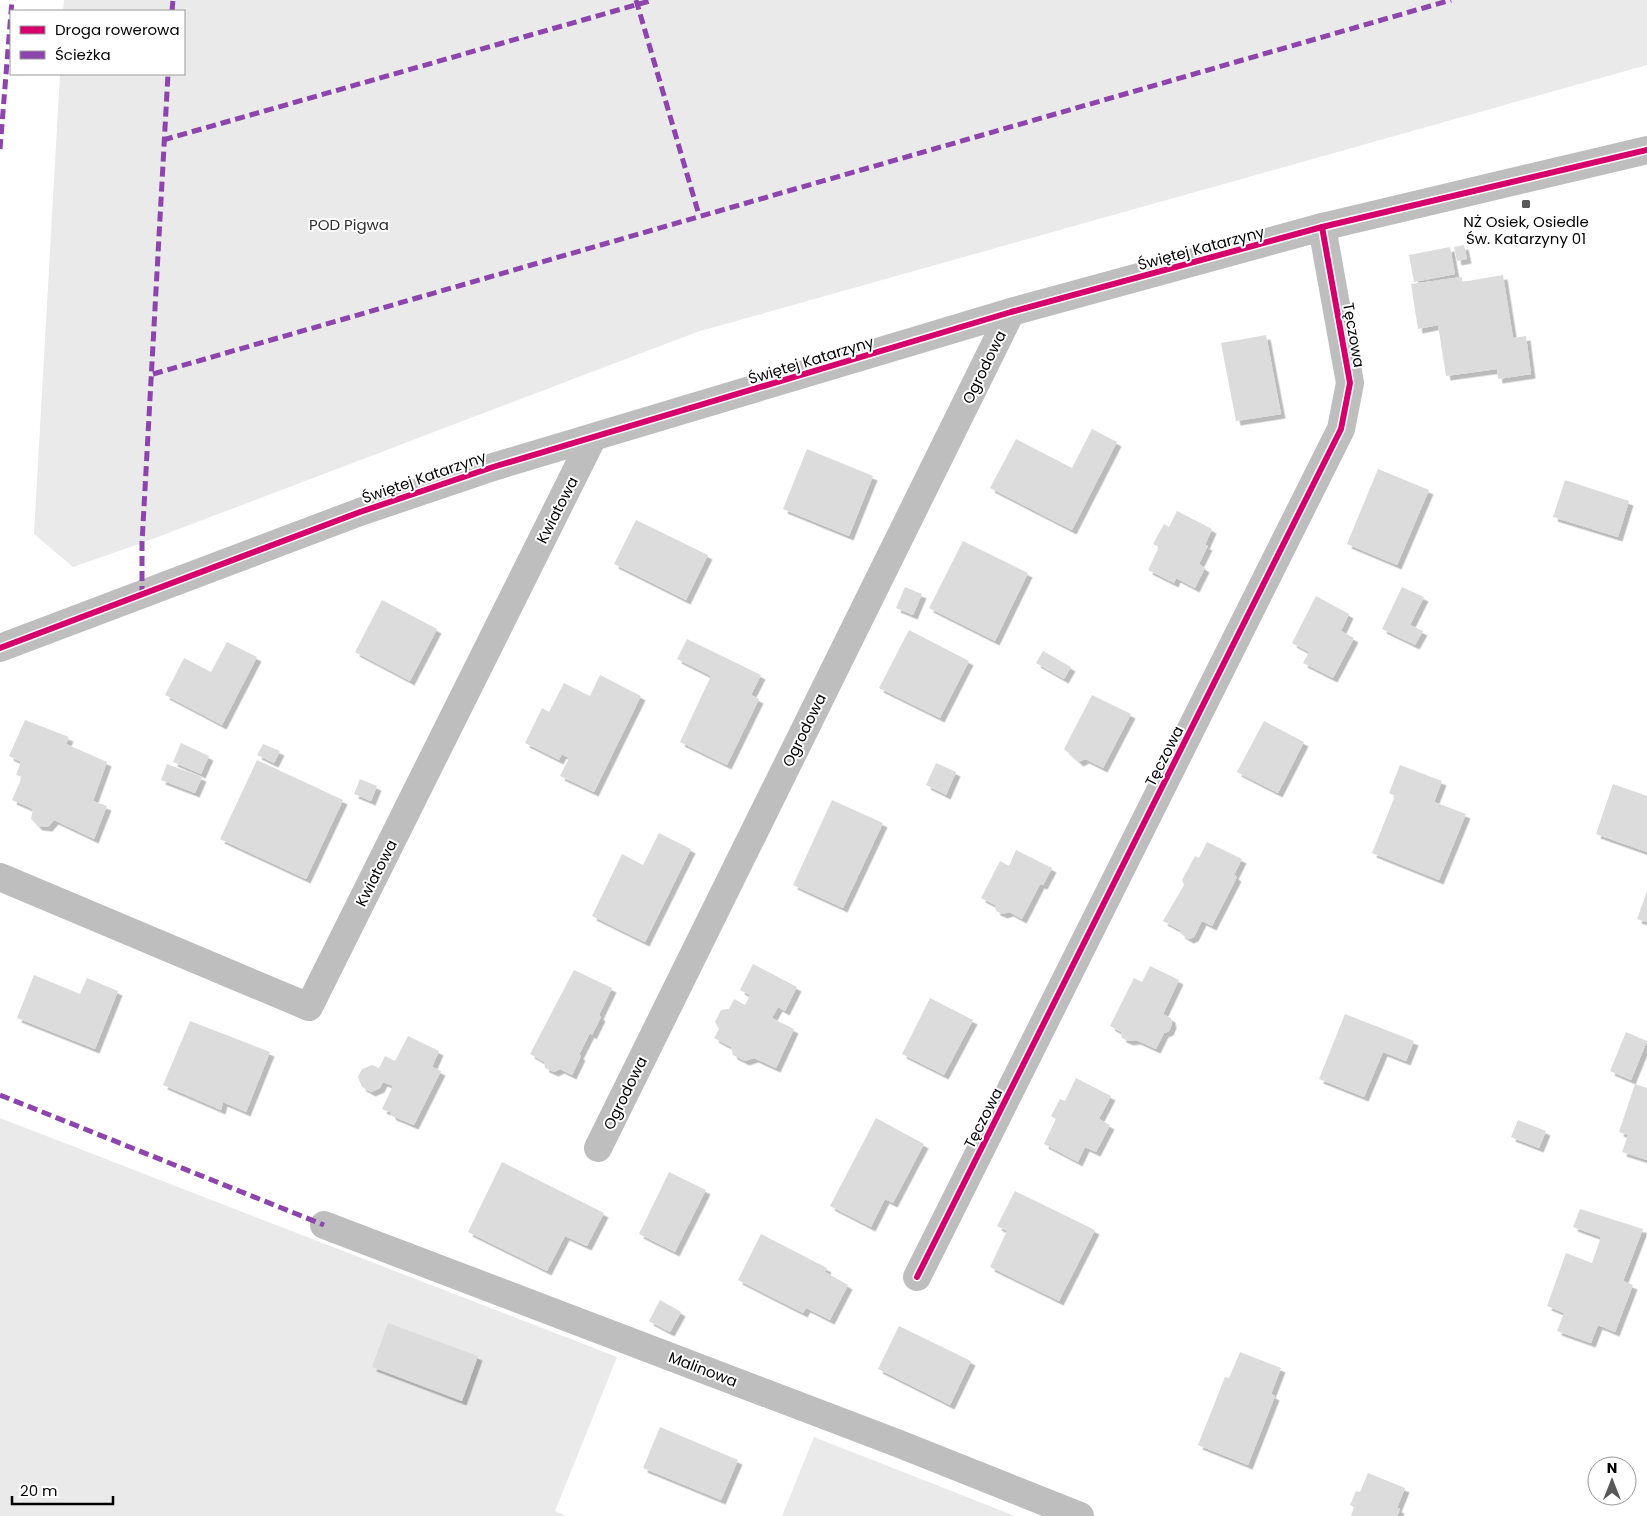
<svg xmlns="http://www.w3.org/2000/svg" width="1647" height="1516" viewBox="0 0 1647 1516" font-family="Poppins,sans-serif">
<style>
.green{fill:#eaeaea}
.building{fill:#dcdcdc;filter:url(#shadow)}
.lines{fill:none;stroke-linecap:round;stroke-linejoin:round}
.minor{stroke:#bebebe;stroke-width:28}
.quiet{stroke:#8e44ad;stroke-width:5;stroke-dasharray:10 5;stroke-linecap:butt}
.cycleway-casing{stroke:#fff;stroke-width:9}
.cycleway{stroke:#d6006c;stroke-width:6}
.poi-dot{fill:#595959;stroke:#fff;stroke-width:2}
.labels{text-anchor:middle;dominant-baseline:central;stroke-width:4;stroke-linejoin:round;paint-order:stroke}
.poi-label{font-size:15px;fill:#000;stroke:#fff}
.park-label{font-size:15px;fill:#2f2f2f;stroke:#fff}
.street-label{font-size:15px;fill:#000;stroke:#fff}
</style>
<defs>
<filter id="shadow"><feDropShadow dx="4.5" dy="4.5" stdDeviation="0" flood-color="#0004"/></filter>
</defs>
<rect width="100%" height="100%" fill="#fff"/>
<g class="green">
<polygon points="64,0 1647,0 1647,65 697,332 142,543 73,567 34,534 60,74 184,74 184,11 63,11"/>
<polygon points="0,1118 617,1357 555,1511 567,1516 0,1516"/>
<polygon points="814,1437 1015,1516 782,1516"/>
</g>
<g class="building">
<polygon points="1464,245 1467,259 1457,261 1454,247"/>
<polygon points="1450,247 1455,274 1414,282 1409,255"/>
<polygon points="1503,275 1513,338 1526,336 1531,374 1498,379 1497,369 1446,376 1438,325 1418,329 1411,284 1462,277 1462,282"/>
<polygon points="1266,335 1281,414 1236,421 1221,343"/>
<polygon points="1092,429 1117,442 1072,530 990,488 1016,439 1072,468"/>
<polygon points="807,449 873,476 849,536 783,509"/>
<polygon points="1378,469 1429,490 1397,565 1347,544"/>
<polygon points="1565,480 1629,501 1618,537 1553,517"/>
<polygon points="1177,511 1212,529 1205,545 1208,546 1199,564 1205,568 1195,588 1176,578 1174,583 1148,570 1159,547 1153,544 1164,524 1169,527"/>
<polygon points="636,520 708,555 686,600 614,564"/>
<polygon points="963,541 1028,573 995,641 929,608"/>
<polygon points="905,587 922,594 913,615 896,608"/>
<polygon points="1402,587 1424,597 1410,625 1423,631 1415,645 1382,629"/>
<polygon points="1316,596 1349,614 1341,631 1354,638 1333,678 1303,663 1309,652 1292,643"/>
<polygon points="382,600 437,629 410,681 355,652"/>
<polygon points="909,630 969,661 940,718 879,688"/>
<polygon points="687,639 761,675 751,695 759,699 727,765 680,742 711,676 677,659"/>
<polygon points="227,642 257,657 222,725 165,695 184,658 211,672"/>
<polygon points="1043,651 1071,667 1064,679 1036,663"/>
<polygon points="600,675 641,696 594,792 560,776 569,758 562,754 559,760 525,743 542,708 549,712 564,683 590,696"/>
<polygon points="1092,695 1131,714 1103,768 1085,759 1079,762 1064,749"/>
<polygon points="25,720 69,737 66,744 107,762 93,801 107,806 94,839 54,820 48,827 38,826 31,819 33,809 12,800 22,777 16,775 21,762 9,756"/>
<polygon points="1264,721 1304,742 1278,793 1237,772"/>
<polygon points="181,743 209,756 201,774 173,762"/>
<polygon points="263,744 280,751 274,763 257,755"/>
<polygon points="257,760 343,800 306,879 220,839"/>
<polygon points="936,763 956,772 946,795 926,785"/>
<polygon points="167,764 202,777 195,793 161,780"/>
<polygon points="1400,765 1442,781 1434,802 1466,814 1439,880 1372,853 1395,796 1389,793"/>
<polygon points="360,779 377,786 371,801 354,794"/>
<polygon points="1613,784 1647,796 1647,852 1596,834"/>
<polygon points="832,800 883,823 843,908 793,885"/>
<polygon points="659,833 691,849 645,942 592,916 622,854 643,865"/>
<polygon points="1207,842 1242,859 1234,875 1237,877 1212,926 1202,921 1194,937 1189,939 1181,934 1180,930 1163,921 1184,885 1182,880 1195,856 1199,858"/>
<polygon points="1016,850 1052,868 1043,885 1040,884 1022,919 1009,912 1003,914 996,911 995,905 981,898 1000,861 1009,866"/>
<polygon points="1647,891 1647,922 1637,919"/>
<polygon points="753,964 797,987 785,1011 778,1007 772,1018 794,1029 776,1068 754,1058 745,1061 733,1055 731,1047 714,1038 719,1029 715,1022 721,1010 729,1009 734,999 745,1005 750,995 740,990"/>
<polygon points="1150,966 1179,980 1163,1014 1171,1018 1172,1024 1169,1031 1164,1033 1156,1049 1136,1040 1129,1041 1122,1038 1121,1032 1110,1026 1134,978 1142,982"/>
<polygon points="574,970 612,988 599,1015 601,1017 592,1035 590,1033 579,1055 581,1056 572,1075 560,1069 554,1072 545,1068 544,1062 530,1054"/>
<polygon points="34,975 80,994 87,978 118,991 95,1049 17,1018"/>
<polygon points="930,998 973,1020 944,1075 902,1054"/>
<polygon points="1345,1014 1414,1041 1406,1061 1383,1052 1364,1097 1319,1079"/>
<polygon points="190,1021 270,1052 246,1112 223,1102 221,1110 163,1085"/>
<polygon points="1626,1032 1647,1041 1631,1080 1610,1071"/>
<polygon points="408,1036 439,1051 432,1067 441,1071 414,1125 392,1116 390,1112 382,1109 393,1086 383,1082 380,1088 371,1092 362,1087 358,1077 362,1069 372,1065 379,1068 385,1056 395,1061"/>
<polygon points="1076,1078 1111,1096 1099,1119 1110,1125 1096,1152 1085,1147 1078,1162 1044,1144 1056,1119 1051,1116 1060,1099 1065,1101"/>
<polygon points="1635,1084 1647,1088 1647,1160 1622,1152 1628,1135 1619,1132"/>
<polygon points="876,1118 924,1144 893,1203 885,1199 871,1227 830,1206"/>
<polygon points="1518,1120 1546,1131 1539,1148 1511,1137"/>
<polygon points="502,1162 604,1213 587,1246 565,1236 547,1271 468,1232"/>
<polygon points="669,1172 706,1190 675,1252 639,1234"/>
<polygon points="1015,1191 1095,1230 1059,1301 990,1267 1007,1231 997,1226"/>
<polygon points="1580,1209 1643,1229 1623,1281 1633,1285 1615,1332 1598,1325 1591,1343 1557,1331 1564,1313 1547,1306 1566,1253 1592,1263 1601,1237 1573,1227"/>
<polygon points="761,1234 827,1268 825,1272 848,1285 830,1320 806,1308 803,1313 738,1280"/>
<polygon points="660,1300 681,1312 670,1332 649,1321"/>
<polygon points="388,1323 478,1356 462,1401 372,1367"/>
<polygon points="899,1326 971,1361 950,1405 878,1369"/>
<polygon points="1240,1352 1281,1368 1271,1394 1275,1396 1248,1465 1198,1445 1225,1377 1229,1378"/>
<polygon points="660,1427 738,1460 721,1500 643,1468"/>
<polygon points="1368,1473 1405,1488 1397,1508 1400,1509 1397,1516 1351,1516 1354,1507 1350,1505 1356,1491 1360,1492"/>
</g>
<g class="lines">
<g class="minor">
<polyline points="0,648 360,512 493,467 1011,312 1322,227 1647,150"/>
<polyline points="0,877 309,1007 592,439"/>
<polyline points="598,1148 1011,312"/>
<polyline points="324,1225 897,1443 1080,1516"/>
<polyline points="917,1277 1341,429 1350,383 1322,227"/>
</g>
<g class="quiet">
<polyline points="636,0 699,215"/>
<polyline points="172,11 173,0"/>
<polyline points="163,140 653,0"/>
<polyline points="0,149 12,0"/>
<polyline points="153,374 1451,0"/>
<polyline points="142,596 142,543 168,74"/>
<polyline points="0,1095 324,1225"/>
</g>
<defs>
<g id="cycleway">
<polyline points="0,648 360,512 493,467 1011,312 1322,227 1647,150"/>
<polyline points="917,1277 1341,429 1350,383 1322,227"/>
</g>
</defs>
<use href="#cycleway" class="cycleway-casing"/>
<use href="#cycleway" class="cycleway"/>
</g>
<rect class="poi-dot" x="1521" y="199" width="10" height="10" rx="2.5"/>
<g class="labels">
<g class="poi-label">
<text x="1526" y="221">NŻ Osiek, Osiedle<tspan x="1526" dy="17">Św. Katarzyny 01</tspan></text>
</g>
<g class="park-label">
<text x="349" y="224">POD Pigwa</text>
</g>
<g class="street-label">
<text transform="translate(1201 248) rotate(-15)">Świętej Katarzyny</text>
<text transform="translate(1354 335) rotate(80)">Tęczowa</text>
<text transform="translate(811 360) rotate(-17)">Świętej Katarzyny</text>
<text transform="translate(984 367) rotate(-64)">Ogrodowa</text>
<text transform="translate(424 477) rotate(-19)">Świętej Katarzyny</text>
<text transform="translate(557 510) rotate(-63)">Kwiatowa</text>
<text transform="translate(804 730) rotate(-64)">Ogrodowa</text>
<text transform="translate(1164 756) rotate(-63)">Tęczowa</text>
<text transform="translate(376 873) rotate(-63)">Kwiatowa</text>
<text transform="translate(625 1093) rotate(-64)">Ogrodowa</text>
<text transform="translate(983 1118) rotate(-63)">Tęczowa</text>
<text transform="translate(703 1369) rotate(21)">Malinowa</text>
</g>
</g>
<rect x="10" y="10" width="175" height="65" fill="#ffffff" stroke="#999999"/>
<rect x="20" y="26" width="25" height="8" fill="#d6006c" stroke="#999999"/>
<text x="55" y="35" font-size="15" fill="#000000">Droga rowerowa</text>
<rect x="20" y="51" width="25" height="8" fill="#8e44ad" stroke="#999999"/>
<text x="55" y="60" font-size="15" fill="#000000">Ścieżka</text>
<g transform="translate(1612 1481)"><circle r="24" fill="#ffffff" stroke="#999999"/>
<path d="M0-4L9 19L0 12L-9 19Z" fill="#595959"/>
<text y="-8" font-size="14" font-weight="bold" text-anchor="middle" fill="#000000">N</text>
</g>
<path d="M12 1496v8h101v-8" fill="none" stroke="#000000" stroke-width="2.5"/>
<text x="20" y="1496" font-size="15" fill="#000000" stroke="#ffffff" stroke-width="4" paint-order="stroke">20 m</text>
</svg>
